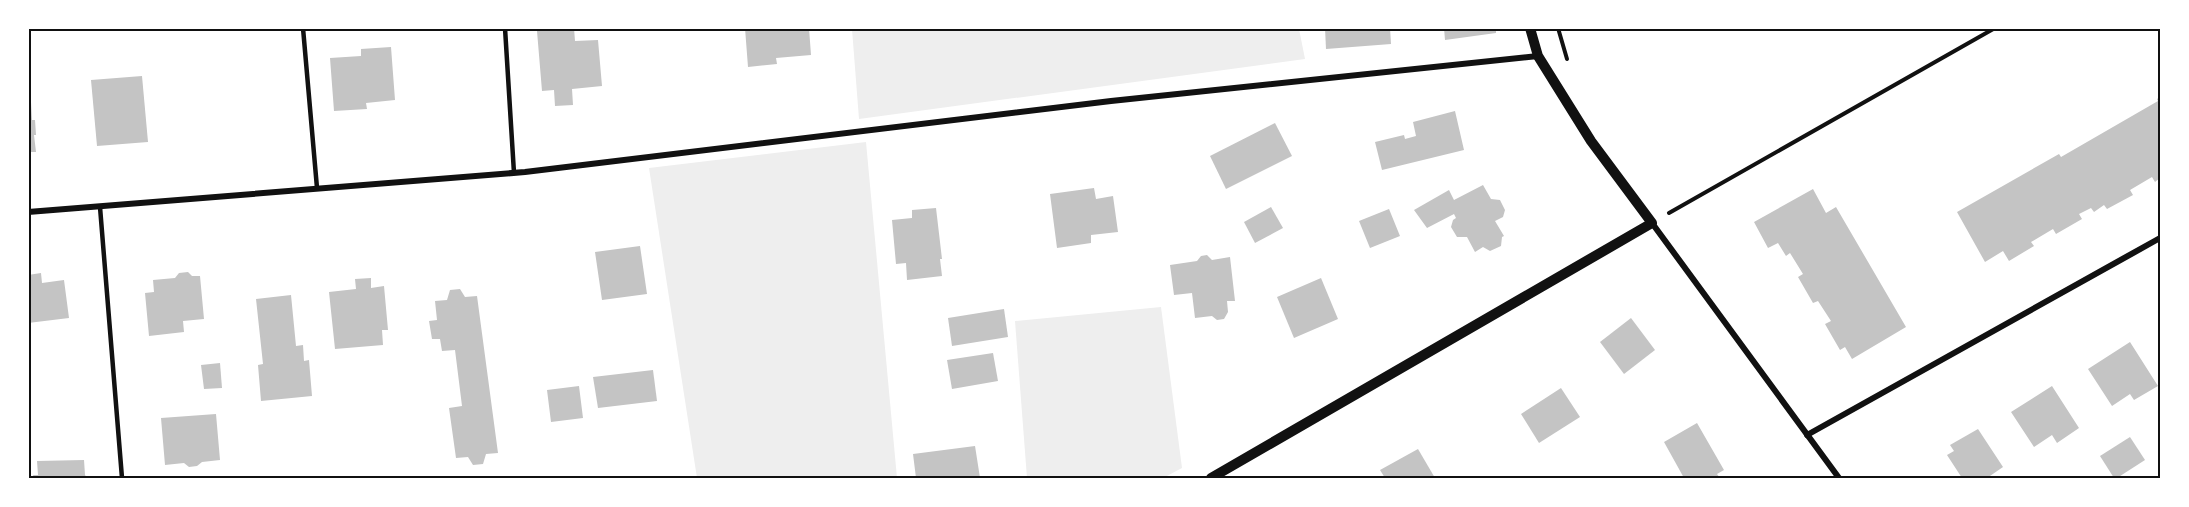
<svg xmlns="http://www.w3.org/2000/svg" width="2189" height="507" viewBox="0 0 2189 507" font-family="Ubuntu,sans-serif">
<style>
.green{fill:#eee}
.building{fill:#c4c4c4}
.lines{fill:none;stroke-linecap:round;stroke-linejoin:round}
.path{stroke:#111;stroke-width:4}
.service{stroke:#111;stroke-width:4.5}
.minor{stroke:#111;stroke-width:6}
.tertiary{stroke:#111;stroke-width:10}
.neatline{fill:none;stroke:#111;stroke-width:2}
</style>
<rect width="100%" height="100%" fill="#fff"/>
<g class="green">
<polygon points="852,29 1299,29 1305,59 859,119"/>
<polygon points="866,142 897,478 697,478 649,168"/>
<polygon points="1161,307 1182,468 1163,478 1027,478 1015,321"/>
</g>
<g class="building">
<polygon points="574,28 575,41 598,40 602,86 572,89 573,105 555,106 554,90 542,91 537,31"/>
<polygon points="745,28 809,28 811,55 776,58 777,64 748,67"/>
<polygon points="1325,28 1390,28 1391,44 1326,49"/>
<polygon points="1444,28 1496,28 1496,33 1445,40"/>
<polygon points="391,47 395,100 366,103 367,109 334,111 330,58 361,56 361,49"/>
<polygon points="142,76 148,142 97,146 91,80"/>
<polygon points="2160,97 2160,178 2155,182 2152,177 2130,190 2133,195 2107,209 2104,205 2094,212 2091,208 2079,214 2082,219 2056,234 2053,229 2031,242 2034,246 2009,261 2003,251 1985,262 1957,212 2059,154 2061,157 2158,101 2157,99"/>
<polygon points="28,102 31,102 32,120 35,120 36,135 34,135 36,152 28,152"/>
<polygon points="1455,111 1464,150 1382,170 1375,142 1404,135 1405,139 1416,136 1413,122"/>
<polygon points="1275,123 1292,156 1226,189 1210,156"/>
<polygon points="1483,185 1491,199 1500,200 1505,210 1503,217 1495,221 1504,236 1502,237 1501,246 1490,251 1483,247 1475,252 1467,237 1457,237 1451,227 1453,220 1456,218 1454,214 1427,228 1414,210 1449,190 1454,200"/>
<polygon points="1094,188 1096,199 1113,196 1118,232 1091,235 1091,243 1057,248 1050,194"/>
<polygon points="1813,189 1826,213 1836,207 1906,327 1852,359 1845,347 1840,350 1825,324 1831,321 1818,301 1813,303 1798,277 1803,274 1790,253 1786,256 1778,243 1768,248 1754,222"/>
<polygon points="1271,207 1283,228 1255,243 1244,222"/>
<polygon points="936,208 942,259 940,259 942,276 907,280 906,263 896,264 892,220 912,218 912,210"/>
<polygon points="1389,209 1400,236 1370,248 1359,221"/>
<polygon points="640,246 647,294 602,300 595,252"/>
<polygon points="1207,255 1212,260 1230,257 1235,301 1227,301 1228,312 1224,319 1217,320 1212,316 1195,318 1192,293 1174,295 1170,265 1197,261 1201,256"/>
<polygon points="188,272 192,276 200,276 204,319 183,321 184,332 149,336 145,293 154,292 153,280 175,278 179,273"/>
<polygon points="41,273 42,283 64,280 69,318 28,323 28,275"/>
<polygon points="371,278 371,288 384,286 388,330 382,330 383,345 335,349 329,292 356,289 355,279"/>
<polygon points="1321,278 1338,319 1294,338 1277,297"/>
<polygon points="460,289 465,297 477,296 498,453 486,454 483,464 473,465 468,457 456,458 449,408 462,406 455,350 442,351 440,339 432,339 429,321 437,320 435,301 447,300 450,290"/>
<polygon points="291,295 296,346 303,345 304,361 309,360 312,396 261,401 258,365 263,364 256,299"/>
<polygon points="1004,309 1008,337 952,346 948,318"/>
<polygon points="1631,318 1655,350 1624,374 1600,342"/>
<polygon points="2130,342 2158,386 2134,400 2130,394 2112,406 2088,369"/>
<polygon points="993,353 998,381 952,389 947,360"/>
<polygon points="220,363 222,388 204,389 201,365"/>
<polygon points="653,370 657,401 598,408 593,377"/>
<polygon points="579,386 583,418 551,422 547,390"/>
<polygon points="2052,386 2079,428 2057,443 2052,435 2034,447 2011,412"/>
<polygon points="1561,388 1580,417 1539,443 1521,414"/>
<polygon points="216,414 220,460 202,462 197,466 189,467 184,463 165,465 161,418"/>
<polygon points="1697,423 1724,470 1717,474 1720,478 1684,478 1664,442"/>
<polygon points="1978,429 2003,467 1987,478 1962,478 1947,455 1954,451 1950,445"/>
<polygon points="2130,437 2145,460 2117,478 2114,478 2100,456"/>
<polygon points="975,446 980,478 916,478 913,454"/>
<polygon points="1418,449 1435,478 1385,478 1380,470"/>
<polygon points="84,460 85,475 87,478 34,478 33,475 38,475 37,461"/>
</g>
<g class="lines">
<g class="path">
<polyline points="1558,28 1567,59"/>
<polyline points="1669,213 1995,28"/>
</g>
<g class="service">
<polyline points="303,28 317,188"/>
<polyline points="505,28 514,173"/>
<polyline points="100,207 122,478"/>
</g>
<g class="minor">
<polyline points="28,212 525,172 1111,101 1538,56"/>
<polyline points="1652,223 1839,478"/>
<polyline points="1807,435 2160,238"/>
</g>
<polyline class="tertiary" points="1211,478 1652,223 1591,141 1538,56 1530,28"/>
</g>
<rect width="2189" height="507" fill="none" stroke="#ffffff" stroke-width="60"/>
<rect x="30" y="30" width="2129" height="447" class="neatline"/>
</svg>
